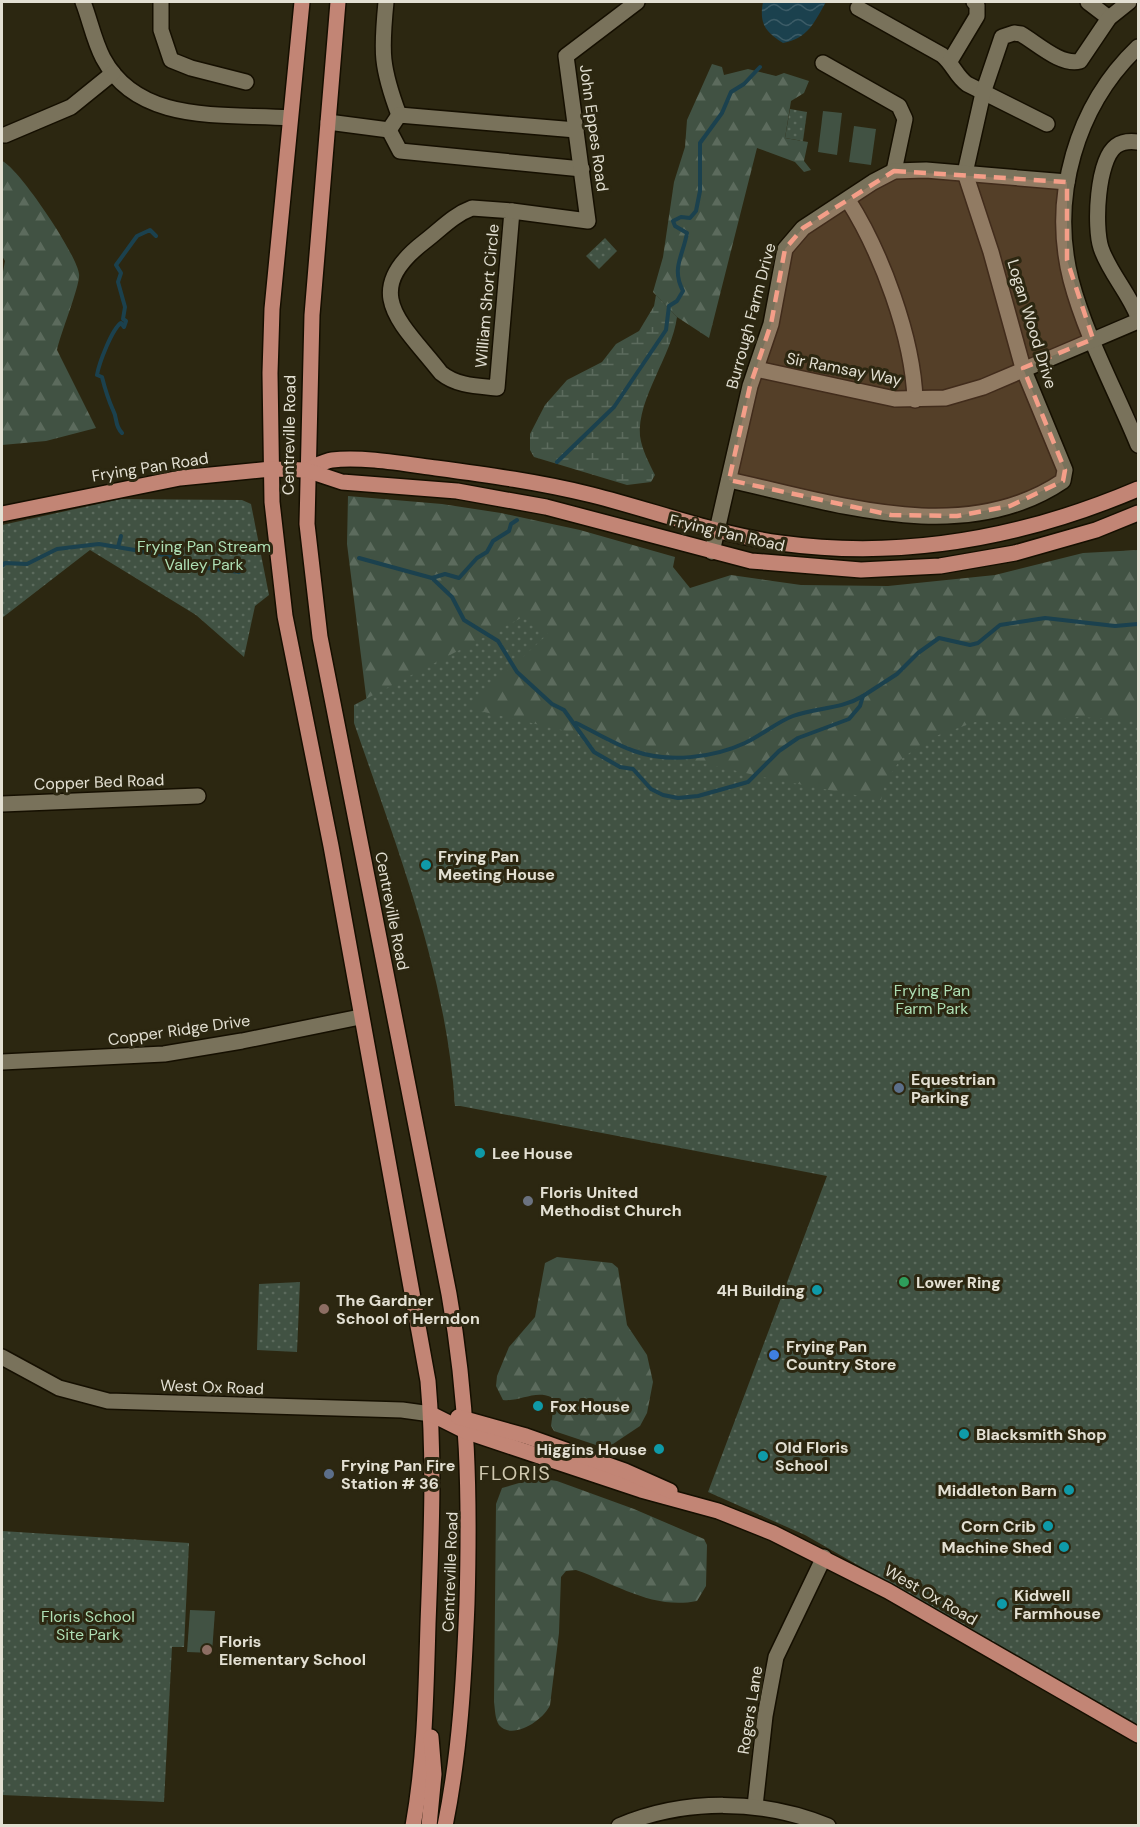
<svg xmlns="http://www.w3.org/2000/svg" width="1140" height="1827" viewBox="0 0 1140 1827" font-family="'DM Sans',sans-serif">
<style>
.green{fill:#415243}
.forest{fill:url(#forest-firs)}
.wetland{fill:url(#wetland-marsh)}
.park{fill:url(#park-dots)}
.water{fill:url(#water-waves)}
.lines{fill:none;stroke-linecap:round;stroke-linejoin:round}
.stream{stroke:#1b414e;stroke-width:4}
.minor-casing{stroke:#150f00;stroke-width:18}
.major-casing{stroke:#150f00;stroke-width:18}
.minor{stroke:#79725b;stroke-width:15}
.major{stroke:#c28575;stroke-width:15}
.marked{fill:#f49e88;fill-opacity:0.2;stroke:#f49e88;stroke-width:4.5;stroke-dasharray:12 8;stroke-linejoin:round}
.culture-dot{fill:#0f9aa8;stroke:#2c2711;stroke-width:2}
.service-dot{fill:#5c6f8a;stroke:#2c2711;stroke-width:2}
.worship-dot{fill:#6b7280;stroke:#2c2711;stroke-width:2}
.leisure-dot{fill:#2e9e5b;stroke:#2c2711;stroke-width:2}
.education-dot{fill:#8d6e63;stroke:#2c2711;stroke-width:2}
.shop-dot{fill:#3f7fe0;stroke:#2c2711;stroke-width:2}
.labels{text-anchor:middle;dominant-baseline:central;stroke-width:6;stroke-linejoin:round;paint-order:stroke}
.street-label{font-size:16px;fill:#e3e0d3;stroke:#2c2711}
.park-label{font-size:16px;fill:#aedfb4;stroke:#2c2711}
.poi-label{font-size:16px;font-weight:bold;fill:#e3e0d3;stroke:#2c2711;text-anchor:start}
.quarter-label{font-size:20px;letter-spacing:1.5px;fill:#cfc8af;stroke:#2c2711}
</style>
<defs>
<pattern id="forest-firs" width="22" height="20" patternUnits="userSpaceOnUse" patternTransform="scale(1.5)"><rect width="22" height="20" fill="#415243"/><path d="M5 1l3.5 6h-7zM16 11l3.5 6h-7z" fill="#5c6b5d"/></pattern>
<pattern id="wetland-marsh" width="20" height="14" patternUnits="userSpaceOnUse" patternTransform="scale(1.5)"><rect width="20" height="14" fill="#415243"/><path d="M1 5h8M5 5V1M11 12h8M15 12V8" fill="none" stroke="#5c6b5d"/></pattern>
<pattern id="park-dots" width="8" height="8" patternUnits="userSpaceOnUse" patternTransform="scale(1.5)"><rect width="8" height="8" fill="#415243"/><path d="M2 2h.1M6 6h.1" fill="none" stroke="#5c6b5d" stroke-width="1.8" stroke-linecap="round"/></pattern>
<pattern id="water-waves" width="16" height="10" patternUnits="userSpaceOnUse" patternTransform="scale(1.5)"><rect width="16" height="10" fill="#1b414e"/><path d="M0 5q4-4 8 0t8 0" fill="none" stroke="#3c5c67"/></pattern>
</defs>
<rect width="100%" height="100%" fill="#2c2711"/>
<g class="green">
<polygon points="823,111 842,113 837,155 818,152"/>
<polygon points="854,126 876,129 871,165 849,162"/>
<polygon points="190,1610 215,1611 212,1653 187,1652"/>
</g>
<g class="forest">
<polygon points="712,64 722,67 724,75 748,69 776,76 784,73 809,81 804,93 791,101 785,138 808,142 804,161 811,170 804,172 795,162 757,148 709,338 677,317 653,292 663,257 674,182 685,147 687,120"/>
<path d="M2 161C18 167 77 254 79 274 81 283 60 335 57 350L96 428 46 441 2 445V277L5 261 2 256Z"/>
<polygon points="348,496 442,504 501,513 580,530 675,557 673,567 690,588 731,575 801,585 888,586 995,575 1083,553 1138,550 1138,875 486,1106 455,1106 454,1091 473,1079 372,744 347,544"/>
<path d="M557 1257 612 1263 618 1268 627 1325 647 1355 653 1382 647 1413 640 1426 610 1446 602 1447 554 1431 551 1426 554 1403 551 1397C534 1390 520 1402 503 1400L496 1386 497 1376 509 1347 535 1317 545 1263Z"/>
<path d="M536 1478 557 1481 634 1509 704 1539 707 1545 706 1586 697 1601C653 1610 616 1584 576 1570L566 1571 561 1577 559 1633 550 1705C544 1720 512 1741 499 1725 495 1719 495 1709 494 1702L496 1504 502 1488Z"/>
</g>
<path class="wetland" d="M656 295 677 317C672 356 637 398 640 436 642 450 649 463 655 475L651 482 627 485 534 457 530 450V434L545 405 567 380 602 362 616 344 639 331 654 306Z"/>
<g class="park">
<polygon points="790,109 807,112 803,141 785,138"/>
<polygon points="605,238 617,251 599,269 586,256"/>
<polygon points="121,499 242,500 251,504 269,595 255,606 244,657 196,615 90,550 2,618 2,525"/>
<path d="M523 617 548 634 467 708 767 778 881 800 885 783 900 760 930 738 975 722 1048 721 1076 717 1138 720V1725L805 1535 708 1492 827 1176 455 1105C446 972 397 848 354 723V705Z"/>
<polygon points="300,1282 297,1352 257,1350 259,1284"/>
<polygon points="2,1531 189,1543 184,1647 172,1647 164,1802 2,1795"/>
</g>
<path class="water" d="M763 2H826C815 21 808 39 783 43 765 32 759 23 763 2Z"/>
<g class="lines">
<g class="stream">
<path d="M122 433C114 425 118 419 113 410 108 399 105 389 102 377L97 375C99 363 112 329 121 323L124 327 126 321 123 319 125 307 118 282 121 273 116 265 137 236 150 230 156 236"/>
<path d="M557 462 614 407 666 330 669 306 677 301 683 291C671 268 683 256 687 233L675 226 673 221 681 217 690 218 696 211 700 191V143L722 113 731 92 744 84 760 67"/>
<polyline points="118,547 121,536"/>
<polyline points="359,558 432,578 452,597 464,620 498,641 517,672 552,704 564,710 594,752 620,767 633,769 651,789 663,795 678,798 698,796 748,782 779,751 798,738 849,719 860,706 863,696 897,674 918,653 939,638 970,645 978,643 1000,625 1045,618 1115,626 1138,624"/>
<polyline points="2,566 5,563 27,564 57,549 99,544 182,558 208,568 239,572"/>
<polyline points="432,578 445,574 459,578 477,558 487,552 493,541 509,531 511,524 517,520"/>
<path d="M576 723C595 732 614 744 634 751 668 763 713 758 745 743 762 735 777 722 793 716 817 707 840 710 863 696"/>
</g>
<defs>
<g id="minor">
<path d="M83 2C90 20 94 41 103 58 139 126 227 113 290 118"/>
<polyline points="161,2 161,30 171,60 191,68 246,82"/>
<path d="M386 2C381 52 381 67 399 115"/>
<polyline points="1088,2 1109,18"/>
<path d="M858 8 942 55C953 64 956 76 967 84L1047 124"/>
<path d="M1138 47C1076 106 1050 197 1071 280 1086 337 1116 391 1138 445"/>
<polyline points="950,61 977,16 977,5 974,2"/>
<polyline points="823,63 899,106 905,119 894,171"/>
<polyline points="328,122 389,130"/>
<polyline points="389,130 400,151 582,169"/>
<polyline points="389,130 399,115 576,130"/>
<polyline points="5,135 71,107 113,73"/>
<path d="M1138 142C1131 141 1123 141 1116 146 1097 160 1094 227 1101 248 1109 272 1129 293 1138 317"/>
<path d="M848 200C881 252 913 337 915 400"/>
<path d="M472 208 512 211 497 388C477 386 457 386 441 373 403 324 358 293 424 242 440 230 453 215 472 208Z"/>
<polyline points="512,211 588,221 566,56 637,2"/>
<polyline points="756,369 895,399 945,398 983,387 1138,321"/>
<path d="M729 480C834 503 964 548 1063 481L1065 470 1023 368 991 252 965 173 983 93 1002 37 1014 33 1021 34C1038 44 1061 66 1080 61L1109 18 1129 2"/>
<polyline points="712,552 750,386 771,324 785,249 803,228 873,182 894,171 926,170 1067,182"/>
<polyline points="2,804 198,796"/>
<polyline points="2,1062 164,1054 242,1041 360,1017"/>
<polyline points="2,1357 59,1388 108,1401 402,1410 431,1414"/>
<polyline points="755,1806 765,1716 776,1657 824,1557"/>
<path d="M619 1826C685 1798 762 1799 828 1826"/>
</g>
<g id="major">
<path d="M302 2 272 309 270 373 272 502 285 616 331 846 428 1381C435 1462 431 1543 428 1624 426 1692 425 1759 413 1826"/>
<path d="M338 2 312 315 307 524 320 637 449 1294C468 1400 470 1496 467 1603 464 1678 460 1752 445 1826"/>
<path d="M306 470C314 467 324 461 332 460 361 456 406 464 436 468 488 475 540 482 592 495 655 511 716 534 780 543 903 560 1025 537 1138 489"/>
<polyline points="2,514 180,478 271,469 306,470 342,482 457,491 546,507 751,561 861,570 940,566 1015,553 1096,530 1138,513"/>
<polyline points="431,1414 467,1432 641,1490 718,1511 773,1533 888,1591 1138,1735"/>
<polyline points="458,1417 526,1436 625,1471 670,1491"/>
<polyline points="429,1826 434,1774 431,1737"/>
</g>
</defs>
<use href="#minor" class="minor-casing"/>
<use href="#major" class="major-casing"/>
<use href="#minor" class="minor"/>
<use href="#major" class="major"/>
</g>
<path class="marked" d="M894 171 1067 182V260L1093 339 1023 368 1065 470 1063 481 1010 506 957 516 891 515 729 480 750 386 771 324 785 249 803 228Z"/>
<g class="culture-dot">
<circle cx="426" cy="865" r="6"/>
<circle cx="480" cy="1153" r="6"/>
<circle cx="817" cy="1290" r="6"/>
<circle cx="538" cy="1406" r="6"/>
<circle cx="964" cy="1434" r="6"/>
<circle cx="659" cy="1449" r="6"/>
<circle cx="763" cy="1456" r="6"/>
<circle cx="1069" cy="1490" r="6"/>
<circle cx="1048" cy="1526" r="6"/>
<circle cx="1064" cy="1547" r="6"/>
<circle cx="1002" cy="1604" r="6"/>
</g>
<g class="service-dot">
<circle cx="899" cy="1088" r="6"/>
<circle cx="329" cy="1474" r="6"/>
</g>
<circle class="worship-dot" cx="528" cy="1201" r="6"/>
<circle class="leisure-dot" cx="904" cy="1282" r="6"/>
<g class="education-dot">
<circle cx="324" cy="1309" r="6"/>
<circle cx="207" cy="1650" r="6"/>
</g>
<circle class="shop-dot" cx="774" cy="1355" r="6"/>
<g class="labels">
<g class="street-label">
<text transform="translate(594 128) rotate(82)">John Eppes Road</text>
<text transform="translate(487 296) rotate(-85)">William Short Circle</text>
<text transform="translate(751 316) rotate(-75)">Burrough Farm Drive</text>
<text transform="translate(1032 324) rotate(73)">Logan Wood Drive</text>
<text transform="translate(844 369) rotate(11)">Sir Ramsay Way</text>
<text transform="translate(289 435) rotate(-89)">Centreville Road</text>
<text transform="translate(150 467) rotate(-9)">Frying Pan Road</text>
<text transform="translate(727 533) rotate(13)">Frying Pan Road</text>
<text transform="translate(99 782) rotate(-2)">Copper Bed Road</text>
<text transform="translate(392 911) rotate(79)">Centreville Road</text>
<text transform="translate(179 1030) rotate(-8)">Copper Ridge Drive</text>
<text transform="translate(212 1387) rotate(2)">West Ox Road</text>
<text transform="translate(450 1572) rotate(-88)">Centreville Road</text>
<text transform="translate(931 1595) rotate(30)">West Ox Road</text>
<text transform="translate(750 1710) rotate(-81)">Rogers Lane</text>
</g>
<g class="park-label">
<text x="204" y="546">Frying Pan Stream<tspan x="204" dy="18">Valley Park</tspan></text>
<text x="932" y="990">Frying Pan<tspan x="932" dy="18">Farm Park</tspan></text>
<text x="88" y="1616">Floris School<tspan x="88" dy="18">Site Park</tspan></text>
</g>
<g class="poi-label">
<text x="438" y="856">Frying Pan<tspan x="438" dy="18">Meeting House</tspan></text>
<text x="911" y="1079">Equestrian<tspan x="911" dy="18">Parking</tspan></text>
<text x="492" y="1153">Lee House</text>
<text x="540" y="1192">Floris United<tspan x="540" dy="18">Methodist Church</tspan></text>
<text x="916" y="1282">Lower Ring</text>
<text x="805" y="1290" text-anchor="end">4H Building</text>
<text x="336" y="1300">The Gardner<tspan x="336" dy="18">School of Herndon</tspan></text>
<text x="786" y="1346">Frying Pan<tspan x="786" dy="18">Country Store</tspan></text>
<text x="550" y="1406">Fox House</text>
<text x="976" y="1434">Blacksmith Shop</text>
<text x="775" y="1447">Old Floris<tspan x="775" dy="18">School</tspan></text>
<text x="647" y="1449" text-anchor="end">Higgins House</text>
<text x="341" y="1465">Frying Pan Fire<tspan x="341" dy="18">Station # 36</tspan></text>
<text x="1057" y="1490" text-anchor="end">Middleton Barn</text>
<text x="1036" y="1526" text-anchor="end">Corn Crib</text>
<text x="1052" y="1547" text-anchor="end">Machine Shed</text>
<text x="1014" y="1595">Kidwell<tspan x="1014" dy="18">Farmhouse</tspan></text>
<text x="219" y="1641">Floris<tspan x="219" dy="18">Elementary School</tspan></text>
</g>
<g class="quarter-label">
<text x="515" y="1473">FLORIS</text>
</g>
</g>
<rect width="1140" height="1827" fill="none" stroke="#e3e0d3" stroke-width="6"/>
</svg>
